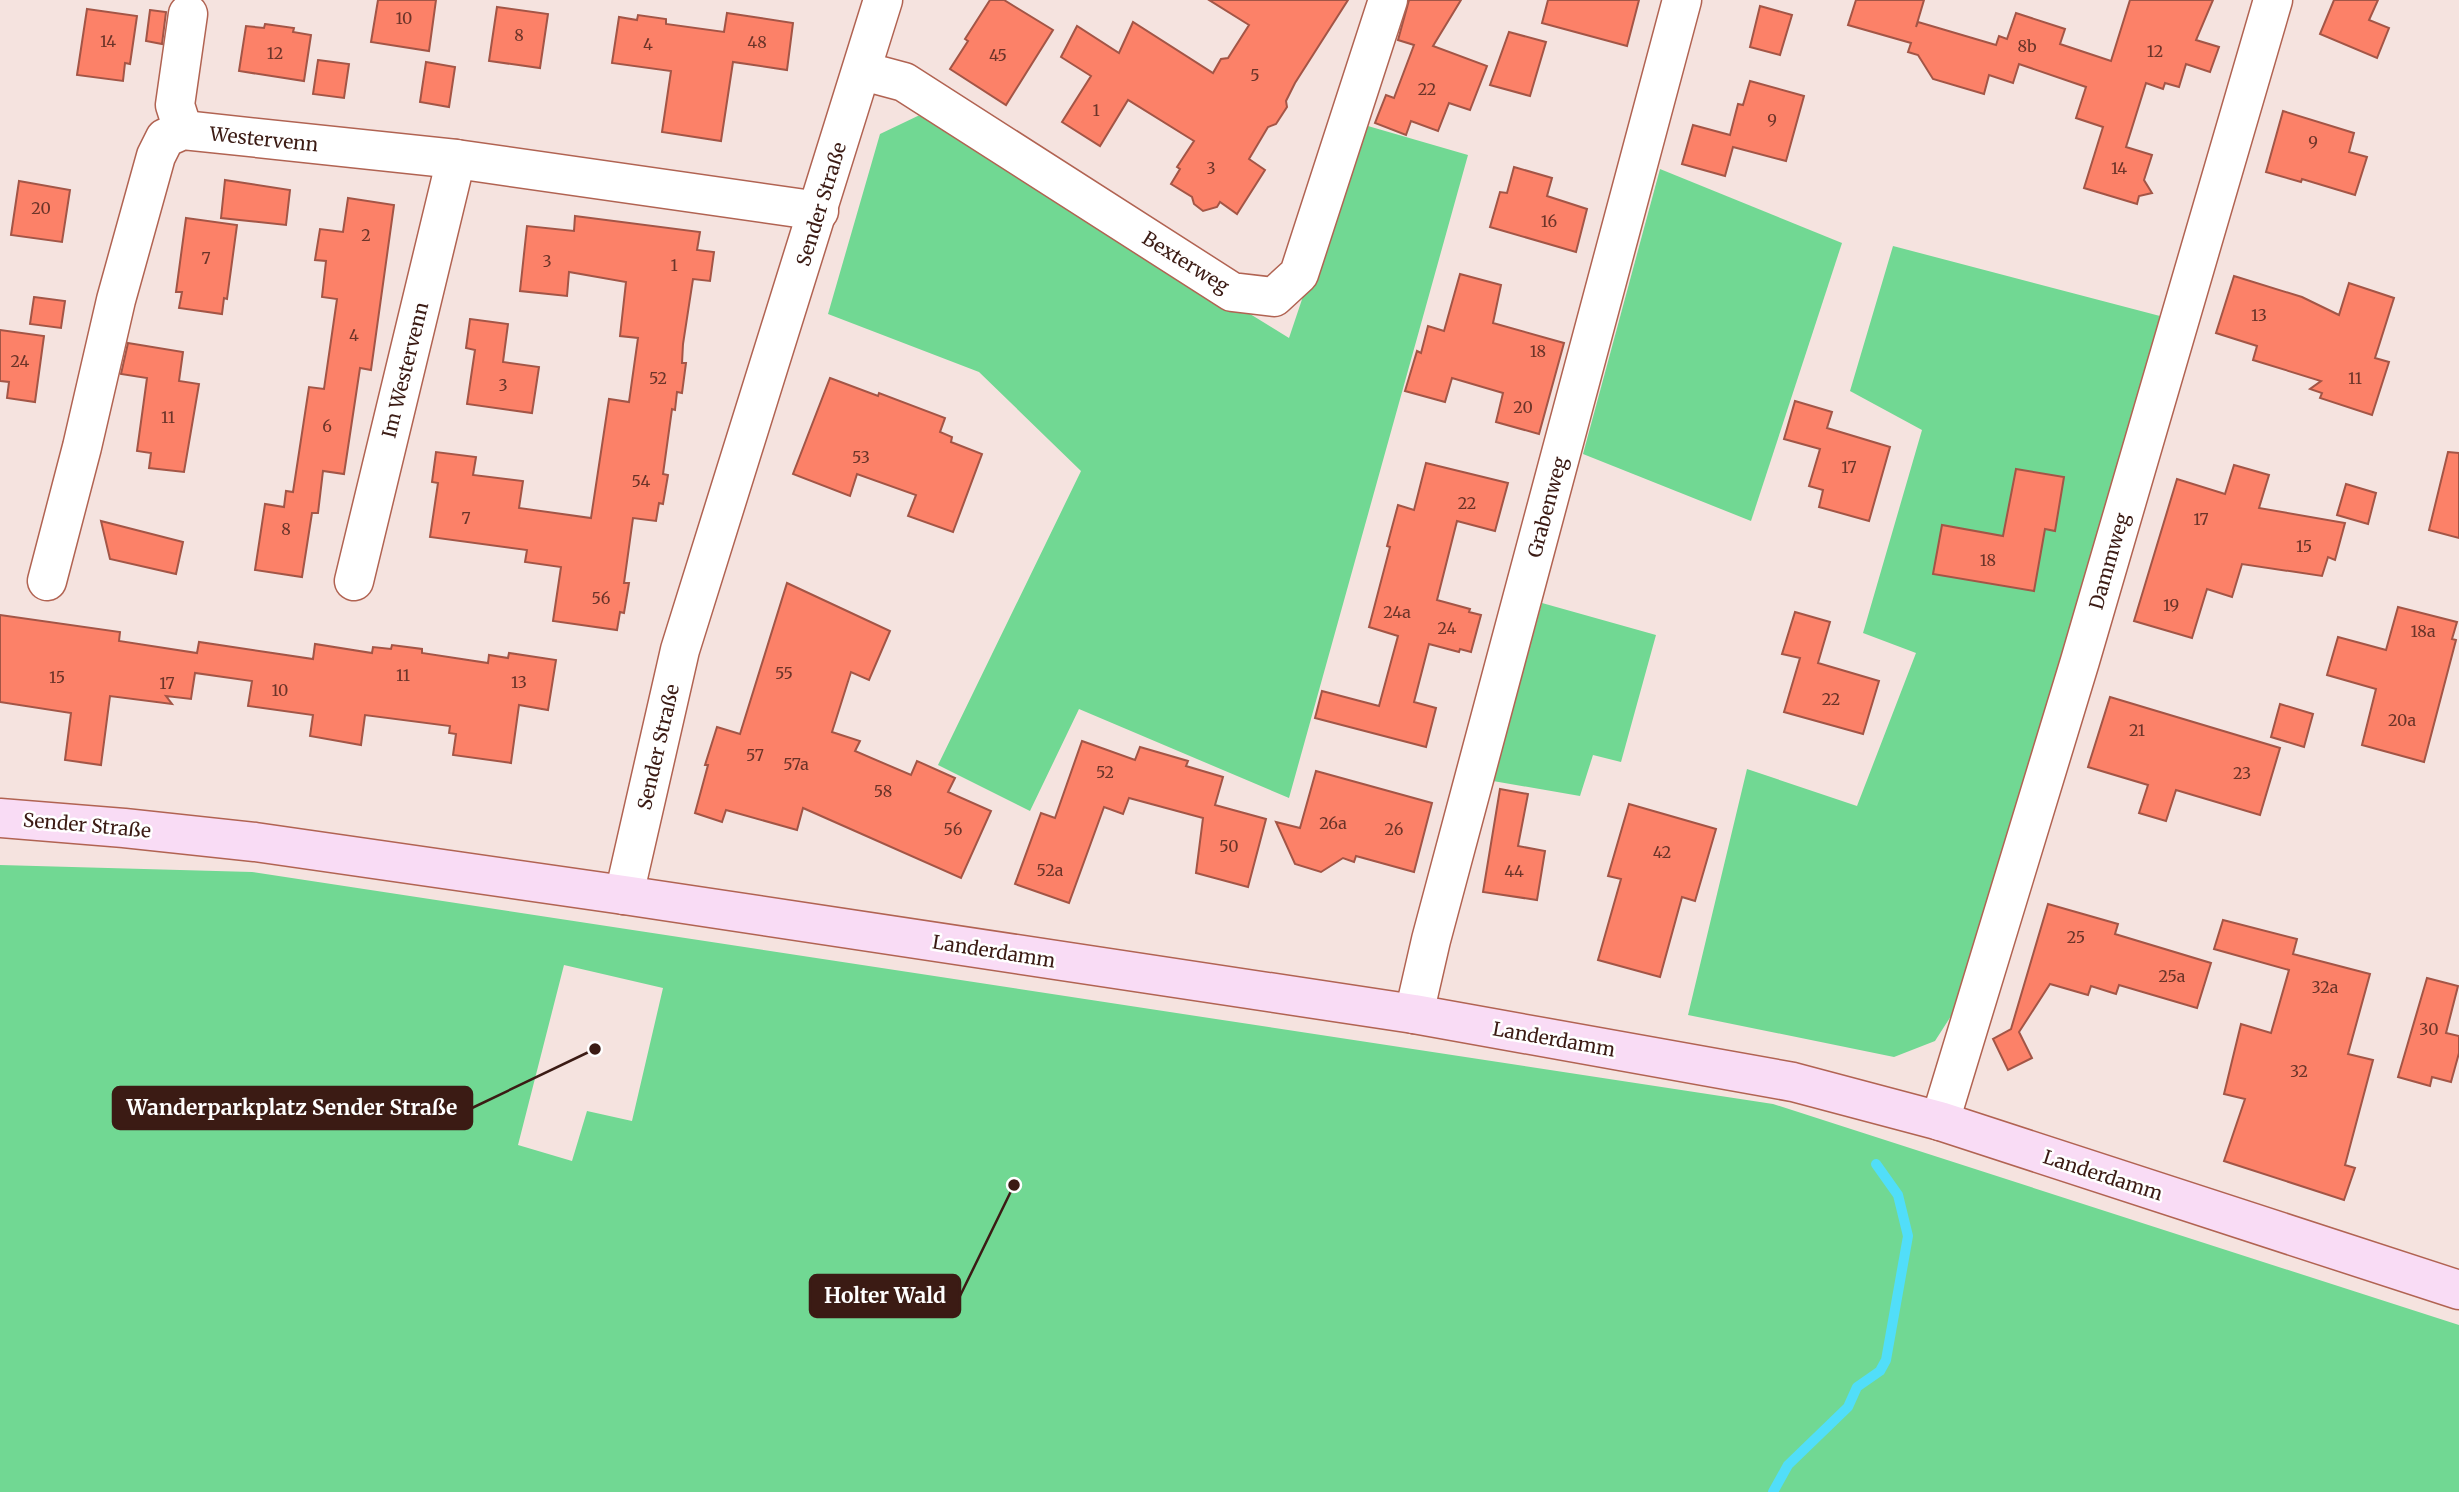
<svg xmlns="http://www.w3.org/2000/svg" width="2459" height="1492" viewBox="0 0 2459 1492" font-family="Merriweather,serif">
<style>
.green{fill:#71d893;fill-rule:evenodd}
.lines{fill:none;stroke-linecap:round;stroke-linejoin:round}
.stream{stroke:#51def9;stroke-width:10}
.building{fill:#fc8168;stroke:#a35546;stroke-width:2}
.minor-casing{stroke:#b16352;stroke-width:41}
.tertiary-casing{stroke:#b16352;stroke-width:41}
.secondary-casing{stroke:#b16352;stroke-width:41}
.minor{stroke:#fff;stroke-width:38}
.tertiary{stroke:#fff;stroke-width:38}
.secondary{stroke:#f9dcf5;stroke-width:38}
.labels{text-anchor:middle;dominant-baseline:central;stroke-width:5;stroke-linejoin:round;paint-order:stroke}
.number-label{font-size:16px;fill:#6b3429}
.street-label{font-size:19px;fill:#3b1b14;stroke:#fff}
.leader{fill:none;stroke:#3b1b14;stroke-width:2.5}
.callout-dot{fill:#3b1b14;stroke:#fff;stroke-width:2.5}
.callout{fill:#3b1b14;stroke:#3b1b14;stroke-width:2.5}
.callout-label{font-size:21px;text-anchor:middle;font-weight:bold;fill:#fff}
</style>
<rect width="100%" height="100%" fill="#f5e3df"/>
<g class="green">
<polygon points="924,113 1289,338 1361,124 1468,155 1289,798 1079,709 1030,811 938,765 1081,471 979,372 828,314 880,134"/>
<polygon points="1660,169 1842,243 1751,521 1583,454"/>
<polygon points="1893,246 2160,316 1960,1002 1935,1041 1894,1057 1688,1015 1747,769 1857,806 1916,653 1863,633 1922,430 1850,391"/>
<polygon points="1542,603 1656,635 1621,762 1593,755 1580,796 1493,781"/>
<path d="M0 865 252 872 1773 1104 2459 1325V1492H0ZM564 965 663 988 632 1121 587 1111 572 1161 518 1145Z"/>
</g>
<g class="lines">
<polyline class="stream" points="1773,1492 1788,1465 1848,1407 1857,1387 1880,1371 1886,1360 1908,1236 1898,1195 1876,1164"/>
</g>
<g class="building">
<polygon points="378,0 436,0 429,51 371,42"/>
<polygon points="990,0 1004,0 1053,30 1006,105 950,69 968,41 965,39"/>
<polygon points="1209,0 1348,0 1295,83 1286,101 1287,107 1276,124 1268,127 1249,159 1265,170 1237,214 1220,202 1217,207 1203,211 1194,204 1192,197 1171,184 1180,169 1177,167 1194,141 1128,100 1100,146 1062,122 1091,76 1061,57 1077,26 1119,53 1133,22 1213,73 1221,59 1228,58 1249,25"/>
<polygon points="1409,0 1461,0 1433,46 1487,66 1470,110 1449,103 1438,131 1411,121 1406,135 1375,123 1386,95 1394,98 1414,45 1398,40"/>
<polygon points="1548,0 1639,0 1627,46 1542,23"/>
<polygon points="1856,0 1924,0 1916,27 1918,22 1996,45 1999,36 2007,39 2016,13 2065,29 2060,44 2111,61 2130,0 2213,0 2196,40 2219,47 2210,72 2186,64 2179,87 2165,83 2163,89 2146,83 2126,147 2152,155 2144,180 2152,193 2139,196 2137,204 2084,188 2103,127 2076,118 2086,87 2019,64 2013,83 1989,75 1984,94 1933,79 1918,55 1908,52 1911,43 1848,25"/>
<polygon points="2334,0 2378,0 2369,20 2389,28 2377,58 2320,34"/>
<polygon points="1760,6 1792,15 1780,55 1750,47"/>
<polygon points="497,7 548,14 540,68 489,61"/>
<polygon points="87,9 137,16 130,64 125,63 123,81 77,75"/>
<polygon points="150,10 166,12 162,44 146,41"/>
<polygon points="727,13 793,23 787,70 733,62 721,141 662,132 671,71 612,63 619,17 637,20 638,15 666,19 666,24 724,32"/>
<polygon points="265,24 294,28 293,32 311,35 304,81 239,71 246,26 264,28"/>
<polygon points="1509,32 1546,42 1530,96 1490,85"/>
<polygon points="318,60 349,64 344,98 313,94"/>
<polygon points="426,62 455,67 449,107 420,102"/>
<polygon points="1750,81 1804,96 1786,161 1733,147 1725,176 1682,164 1693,125 1730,135 1738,104 1743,105"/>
<polygon points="2283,111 2354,133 2349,152 2367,157 2355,195 2302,179 2301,182 2266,172"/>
<polygon points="1514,167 1552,178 1547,196 1587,209 1576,252 1490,227 1500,192 1507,193"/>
<polygon points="225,180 290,190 286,225 221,218"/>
<polygon points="19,181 70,190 62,242 11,235"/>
<polygon points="348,198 394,205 371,370 360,368 344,474 323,471 318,513 312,513 302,577 255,570 265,504 284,507 286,491 293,492 309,387 324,389 337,299 322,297 326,261 315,260 320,229 343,232"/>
<polygon points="575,216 700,232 697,250 714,252 710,281 693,279 683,344 682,363 686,363 682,393 677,392 675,410 672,409 663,474 668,475 663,504 659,503 656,521 633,518 624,583 629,583 624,613 620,612 617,630 553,621 561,567 525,562 527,550 430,537 438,483 432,482 436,452 476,457 473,475 523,481 519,508 591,518 609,399 629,402 638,338 620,336 626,282 569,272 567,296 520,291 527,226 574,231"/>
<polygon points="186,218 237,225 227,299 224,298 222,314 179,308 182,292 176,292"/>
<polygon points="1460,274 1501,285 1493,323 1564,343 1539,434 1496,422 1503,393 1452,378 1445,402 1405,391 1417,351 1421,353 1428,326 1444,331"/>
<polygon points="2234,276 2302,297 2339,315 2349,283 2394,298 2375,358 2389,362 2372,415 2320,398 2322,393 2310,389 2321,381 2253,360 2257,346 2216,333"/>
<polygon points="34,297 65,301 61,328 30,324"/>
<polygon points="470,319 508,324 503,362 539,367 532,413 467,404 475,350 466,348"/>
<polygon points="0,330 44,336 35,402 7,398 9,382 0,381"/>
<polygon points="128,343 183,352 179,381 199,384 184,472 149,468 151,453 137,451 147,378 121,374"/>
<polygon points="830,378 878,396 879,393 945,418 940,432 952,437 951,442 982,454 953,532 908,516 916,495 857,474 850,496 793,474"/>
<polygon points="1795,401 1832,412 1827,428 1890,447 1869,521 1819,507 1823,490 1809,486 1820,449 1784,439"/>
<polygon points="2448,452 2459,453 2459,538 2429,530"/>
<polygon points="1426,463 1508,483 1495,531 1457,521 1437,600 1470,609 1469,612 1481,615 1471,652 1460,649 1459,652 1429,644 1414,702 1436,708 1426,747 1315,718 1322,691 1379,706 1398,636 1369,627 1390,547 1387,546 1398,505 1414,510"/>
<polygon points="2234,465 2269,475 2259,508 2345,523 2335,560 2328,557 2322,576 2242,564 2232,597 2207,589 2192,638 2134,621 2177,479 2225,494"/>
<polygon points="2016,469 2064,477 2055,531 2045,529 2034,591 1933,574 1942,525 2003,536"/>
<polygon points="2346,484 2376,493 2368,524 2337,515"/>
<polygon points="101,521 183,542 176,574 110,559"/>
<polygon points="787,583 890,631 869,680 851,672 832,732 860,741 855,751 911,775 917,761 955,778 948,792 991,811 961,878 803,808 797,830 726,810 722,822 695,813 708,765 705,765 717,727 740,734"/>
<polygon points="2398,607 2457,622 2452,639 2456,640 2424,762 2362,745 2376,689 2327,675 2338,637 2386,650"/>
<polygon points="1795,612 1830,622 1818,663 1879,681 1863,734 1784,712 1800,658 1782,654"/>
<polygon points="0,615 120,632 119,641 197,653 199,642 313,659 315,644 372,653 373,647 391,649 392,645 422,649 422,653 488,663 489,655 508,658 509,653 556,660 548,710 519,705 511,763 453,755 456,734 449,733 450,726 365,715 361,745 310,736 313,715 248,706 252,681 195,673 191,699 166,696 172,704 110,696 101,765 65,760 71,713 0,702"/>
<polygon points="2110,697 2280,748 2260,815 2176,790 2166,821 2139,813 2148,785 2088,767"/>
<polygon points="2280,704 2313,714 2304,747 2271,737"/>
<polygon points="1082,741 1135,760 1140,747 1188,761 1186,766 1223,777 1215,805 1266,819 1248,887 1196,873 1203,818 1129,798 1123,814 1104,807 1069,903 1015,884 1041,813 1055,818"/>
<polygon points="1316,771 1432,803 1414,872 1356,856 1354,862 1343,858 1321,872 1295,864 1276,822 1300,828"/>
<polygon points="1500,789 1528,794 1518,846 1545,851 1537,900 1483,892"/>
<polygon points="1629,804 1716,829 1695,901 1682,897 1660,977 1598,960 1621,879 1608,876"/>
<polygon points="2048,904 2118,924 2115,934 2211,963 2197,1008 2119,985 2116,994 2091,986 2088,995 2050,984 2019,1032 2032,1058 2008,1070 1993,1039 2011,1029"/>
<polygon points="2223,920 2297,939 2293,954 2370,974 2348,1054 2373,1060 2345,1165 2355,1168 2344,1200 2224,1161 2245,1099 2224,1094 2241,1024 2271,1033 2289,970 2214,949"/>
<polygon points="2427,978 2458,986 2446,1033 2459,1036 2459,1053 2451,1082 2432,1077 2430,1086 2398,1077"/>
</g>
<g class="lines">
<defs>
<g id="minor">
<polyline points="863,71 904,82 1232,292 1274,297 1299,274 1388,0"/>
<polyline points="183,130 175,105 188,14"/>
<polyline points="47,581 82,447 116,300 156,156 165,138 183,130 456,159 819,211"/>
<polyline points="354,581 456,159"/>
<polyline points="1414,1014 1431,940 1682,0"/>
<polyline points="1940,1121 2080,661 2273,0"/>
</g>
<polyline id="tertiary" points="624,895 680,650 883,0"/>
<polyline id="secondary" points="0,818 124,828 255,842 624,895 1414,1014 1793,1082 1940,1121 2459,1290"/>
</defs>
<use href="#minor" class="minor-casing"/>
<use href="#tertiary" class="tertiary-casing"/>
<use href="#secondary" class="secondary-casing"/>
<use href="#minor" class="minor"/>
<use href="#tertiary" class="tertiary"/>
<use href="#secondary" class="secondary"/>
</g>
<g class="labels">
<g class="number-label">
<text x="404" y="18">10</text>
<text x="519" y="35">8</text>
<text x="108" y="41">14</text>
<text x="757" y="42">48</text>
<text x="648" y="44">4</text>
<text x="2027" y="46">8b</text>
<text x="2155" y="51">12</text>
<text x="275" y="53">12</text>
<text x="998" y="55">45</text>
<text x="1255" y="75">5</text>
<text x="1427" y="89">22</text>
<text x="1096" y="110">1</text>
<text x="1772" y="120">9</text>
<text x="2313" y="142">9</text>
<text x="1211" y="168">3</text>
<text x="2119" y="168">14</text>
<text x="41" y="208">20</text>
<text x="1549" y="221">16</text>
<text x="366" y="235">2</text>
<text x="206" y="258">7</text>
<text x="547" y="261">3</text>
<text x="674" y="265">1</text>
<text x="2259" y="315">13</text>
<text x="354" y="335">4</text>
<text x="1538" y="351">18</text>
<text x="20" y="361">24</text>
<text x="658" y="378">52</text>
<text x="2355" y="378">11</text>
<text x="503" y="385">3</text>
<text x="1523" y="407">20</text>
<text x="168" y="417">11</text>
<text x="327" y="426">6</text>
<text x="861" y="457">53</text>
<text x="1849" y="467">17</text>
<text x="641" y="481">54</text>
<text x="1467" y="503">22</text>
<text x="466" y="518">7</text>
<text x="2201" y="519">17</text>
<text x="286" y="529">8</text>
<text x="2304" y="546">15</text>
<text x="1988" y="560">18</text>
<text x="601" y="598">56</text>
<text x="2171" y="605">19</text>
<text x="1397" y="612">24a</text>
<text x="1447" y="628">24</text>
<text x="2423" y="631">18a</text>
<text x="784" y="673">55</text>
<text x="403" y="675">11</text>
<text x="57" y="677">15</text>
<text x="519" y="682">13</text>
<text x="167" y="683">17</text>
<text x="280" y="690">10</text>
<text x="1831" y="699">22</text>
<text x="2402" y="720">20a</text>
<text x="2137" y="730">21</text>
<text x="755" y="755">57</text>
<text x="796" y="764">57a</text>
<text x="1105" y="772">52</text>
<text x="2242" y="773">23</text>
<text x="883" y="791">58</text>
<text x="1333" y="823">26a</text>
<text x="953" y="829">56</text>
<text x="1394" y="829">26</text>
<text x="1229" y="846">50</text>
<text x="1662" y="852">42</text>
<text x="1050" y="870">52a</text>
<text x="1514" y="871">44</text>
<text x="2076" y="937">25</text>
<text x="2172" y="976">25a</text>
<text x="2325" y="987">32a</text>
<text x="2429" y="1029">30</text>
<text x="2299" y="1071">32</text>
</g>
<g class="street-label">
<text transform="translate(264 139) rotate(6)">Westervenn</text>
<text transform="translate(821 204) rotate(-73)">Sender Straße</text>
<text transform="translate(1186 262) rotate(32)">Bexterweg</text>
<text transform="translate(405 370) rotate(-76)">Im Westervenn</text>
<text transform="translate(1547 507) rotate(-75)">Grabenweg</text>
<text transform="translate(2109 561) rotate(-74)">Dammweg</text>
<text transform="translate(658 747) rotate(-77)">Sender Straße</text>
<text transform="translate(87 825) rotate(5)">Sender Straße</text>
<text transform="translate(994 951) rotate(9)">Landerdamm</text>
<text transform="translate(1554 1039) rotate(10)">Landerdamm</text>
<text transform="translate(2103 1175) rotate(18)">Landerdamm</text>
</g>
</g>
<path class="leader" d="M595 1049L472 1108M1014 1185L960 1296"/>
<g class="callout-dot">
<circle cx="595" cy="1049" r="7"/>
<circle cx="1014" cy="1185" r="7"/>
</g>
<g class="callout">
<rect x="113" y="1087" width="359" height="42" rx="7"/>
<rect x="810" y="1275" width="150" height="42" rx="7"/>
</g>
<g class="callout-label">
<text x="292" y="1115">Wanderparkplatz Sender Straße</text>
<text x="885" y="1303">Holter Wald</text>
</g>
</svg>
